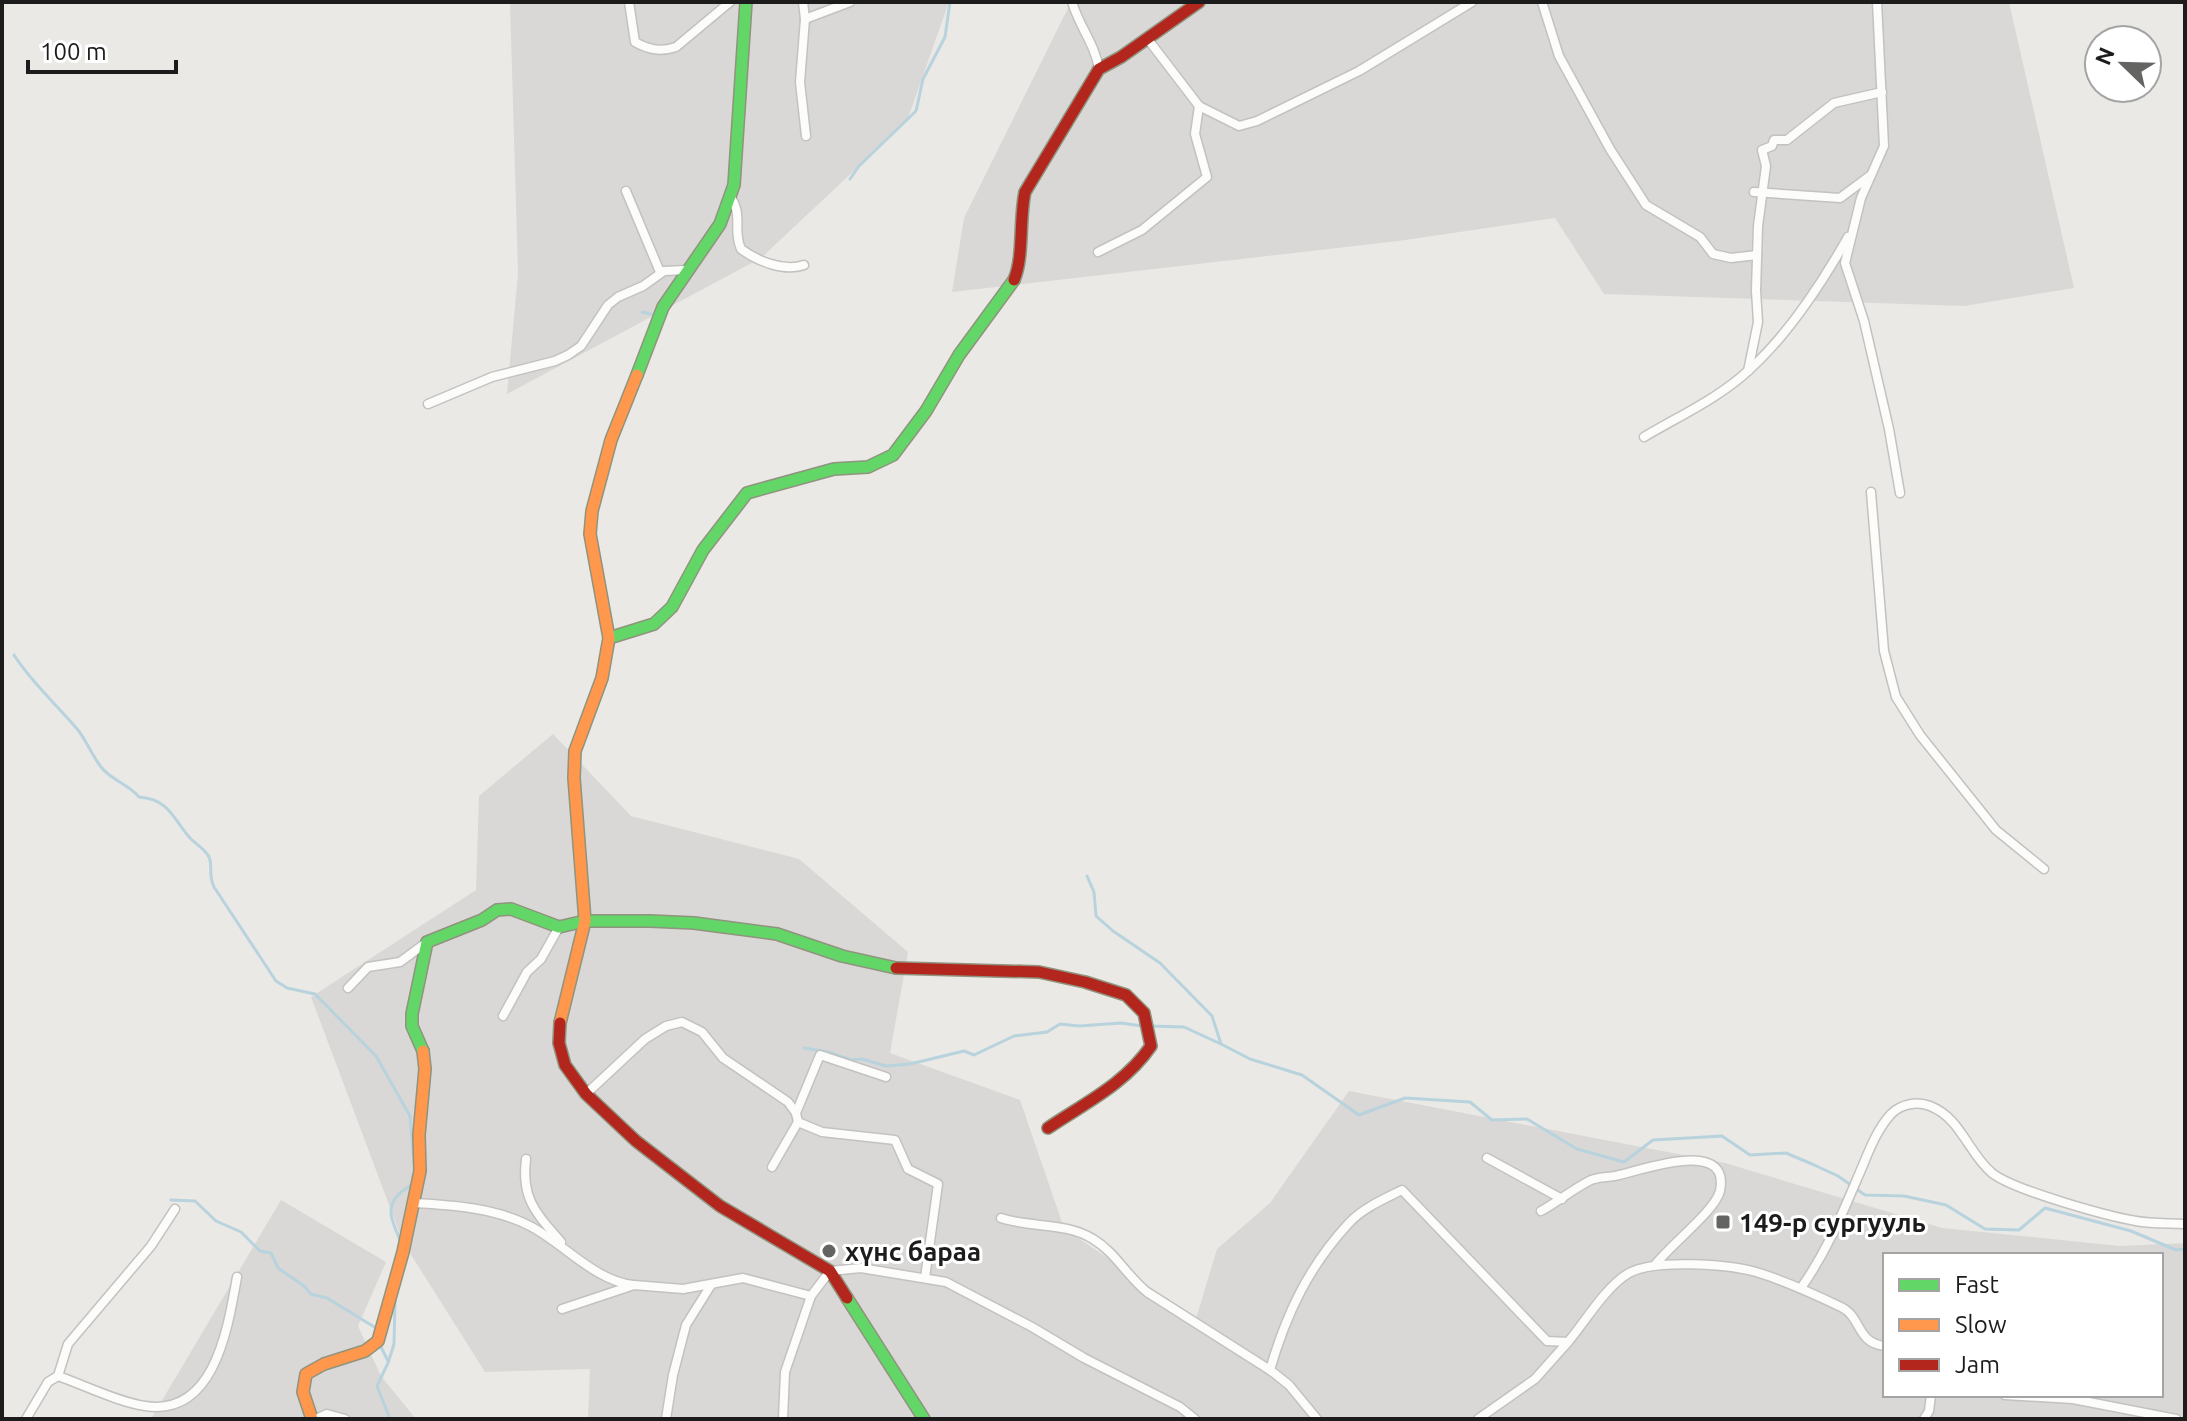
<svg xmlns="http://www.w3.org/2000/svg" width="2187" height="1421" viewBox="0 0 2187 1421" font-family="Ubuntu,sans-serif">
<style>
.residential{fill:#d9d8d6;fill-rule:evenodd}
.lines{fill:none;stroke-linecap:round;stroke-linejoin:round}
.stream{stroke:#b8d3dd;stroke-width:3}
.street-casing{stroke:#c3c2c1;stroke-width:11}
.fast-casing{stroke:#90937e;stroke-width:14}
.slow-casing{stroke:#90937e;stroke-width:14}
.jam-casing{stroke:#90937e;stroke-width:14}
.street{stroke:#fcfcfb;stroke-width:8}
.fast{stroke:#63d668;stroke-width:11}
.slow{stroke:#ff974d;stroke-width:11}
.jam{stroke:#b3261e;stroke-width:11}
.poi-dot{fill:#646462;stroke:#fff;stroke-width:3}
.labels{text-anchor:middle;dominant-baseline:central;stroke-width:6;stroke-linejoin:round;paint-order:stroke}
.poi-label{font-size:26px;font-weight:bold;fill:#1c1c1c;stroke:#fff;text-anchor:start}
</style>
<rect width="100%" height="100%" fill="#eae9e5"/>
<g class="residential">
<polygon points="510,2 949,2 907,121 761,258 507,394 518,274"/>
<polygon points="1071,2 2009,2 2074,288 1964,306 1604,294 1555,218 1398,241 952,292 964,218"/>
<path d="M553 734 631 816 799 859 908 952 890 1053 1020 1100 1064 1228 1196 1319 1217 1249 1270 1203 1349 1091 1725 1163 1942 1228 2120 1246 2185 1243V1419H588L590 1369 485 1372 403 1242 311 997 476 890 479 796ZM1885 1255H2161V1395H1885Z"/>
<polygon points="281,1200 386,1262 358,1326 381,1376 416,1419 151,1419"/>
</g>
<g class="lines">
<g class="stream">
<polyline points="850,179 859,166 916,111 923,79 945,37 950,2"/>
<polyline points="642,312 651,314"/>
<path d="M14 655C31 682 57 705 78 730 87 742 92 755 101 767 111 780 128 784 139 797 170 799 174 821 191 839 197 845 205 849 209 857 213 866 208 875 214 887L276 981 287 988 315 994 376 1056 410 1116 414 1164"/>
<polyline points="1087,876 1094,892 1096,916 1113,931 1160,963 1212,1016 1221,1044 1250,1059 1302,1075 1359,1115 1405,1098 1470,1102 1492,1120 1527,1119 1577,1149 1624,1162 1653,1140 1722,1136 1750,1155 1786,1153 1812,1164 1838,1176 1865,1195 1904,1196 1946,1205 1985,1229 2019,1230 2045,1208 2131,1231 2176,1250 2185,1249"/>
<polyline points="1149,1026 1184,1027 1221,1044"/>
<polyline points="804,1048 829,1052 851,1060 862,1059 886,1066 910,1064 964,1051 974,1055 1014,1036 1047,1032 1060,1024 1079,1026 1121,1023 1142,1026"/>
<polyline points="171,1200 195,1201 216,1221 241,1232 260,1251 271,1253 278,1268 304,1286 311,1294 327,1298 376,1328"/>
<path d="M401 1243C396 1227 383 1211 398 1195 403 1190 409 1187 414 1183"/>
<polyline points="379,1343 388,1361"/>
<polyline points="390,1419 377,1386 388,1363 394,1344 395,1301"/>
</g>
<defs>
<g id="street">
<path d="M629 2 635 42C649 50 661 52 676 47L730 2"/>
<polyline points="803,2 805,19 800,82 806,136"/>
<path d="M1072 2C1079 26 1095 44 1099 69"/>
<polyline points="1542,2 1559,56 1610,149 1646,205 1700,237 1713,254 1731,258 1757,255"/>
<polyline points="1877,2 1884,146 1861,198 1845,263 1864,321 1889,429 1900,493"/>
<polyline points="805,19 850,2"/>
<polyline points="1199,106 1239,126 1257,121 1359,71 1472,2"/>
<polyline points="626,191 660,272"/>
<polyline points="1754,192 1840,198 1871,175"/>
<path d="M730 196C744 216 732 229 741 249 757 261 784 272 804 265"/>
<polyline points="1098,252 1142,230 1207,177 1195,134 1199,106 1150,42"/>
<polyline points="1748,371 1758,322 1756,291 1758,226 1766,166 1762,150 1772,146 1774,140 1787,140 1834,103 1882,92"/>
<polyline points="428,404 492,377 555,361 568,355 581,346 608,305 618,297 643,286 664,271 686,270"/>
<path d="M1644 437C1679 416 1719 398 1749 370 1789 334 1822 283 1848 237"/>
<polyline points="1871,492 1884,651 1896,697 1920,735 1996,830 2044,869"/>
<polyline points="348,988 368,967 400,962 427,942"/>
<polyline points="503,1016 527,972 541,959 559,927"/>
<polyline points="586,1094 645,1039 666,1026 682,1022 702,1032 723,1058 788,1102 796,1113 798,1122 822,1132 895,1140 908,1169 938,1184 925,1278"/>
<polyline points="796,1113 820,1055 886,1077"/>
<polyline points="1487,1158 1562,1199"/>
<path d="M526 1159C521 1199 536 1213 561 1242"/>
<polyline points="772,1167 798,1122"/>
<path d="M414 1203C452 1205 496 1208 530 1226 563 1243 595 1281 633 1285"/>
<path d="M1541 1211C1557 1202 1572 1190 1589 1181 1598 1176 1609 1178 1619 1175 1642 1170 1731 1137 1720 1191 1715 1211 1670 1245 1655 1265"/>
<path d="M1001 1218C1031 1228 1065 1222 1093 1239 1115 1252 1127 1276 1147 1292L1270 1370"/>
<path d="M1801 1288C1825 1254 1841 1217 1857 1179 1867 1157 1874 1133 1891 1114 1901 1104 1917 1101 1930 1106 1961 1118 1968 1153 1992 1173 2013 1190 2107 1216 2136 1221 2152 1224 2169 1223 2185 1224"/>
<polyline points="562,1309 634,1285 683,1289 743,1278 811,1296"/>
<polyline points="58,1376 68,1344 151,1246 175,1209"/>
<polyline points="2005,1395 2073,1399 2176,1419"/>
<path d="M26 1419 48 1382 58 1376C84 1385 118 1402 145 1406 215 1417 228 1327 237 1277"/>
<polyline points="316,1419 327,1414 345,1419"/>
<polyline points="666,1419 673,1375 686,1325 711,1285"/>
<polyline points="783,1419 785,1372 811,1296 830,1271 861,1268 946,1282 1032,1327 1084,1358 1180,1407 1195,1419"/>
<path d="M1317 1419 1289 1385 1270 1370C1286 1314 1309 1266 1349 1223 1363 1208 1384 1199 1402 1190L1547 1341 1568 1342C1585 1322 1606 1286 1629 1273 1654 1259 1728 1264 1756 1272 1786 1281 1814 1294 1841 1307 1862 1317 1856 1343 1885 1346"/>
<polyline points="1478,1419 1535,1379 1568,1342"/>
<polyline points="1924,1419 1929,1411 1931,1395"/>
</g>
<g id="fast">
<polyline points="637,375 663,307 720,224 734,185 746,2"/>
<polyline points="609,638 654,624 672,607 703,550 747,493 834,469 868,467 893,455 926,411 959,355 1014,280"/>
<polyline points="423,1051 412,1026 412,1014 427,942 482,920 497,910 511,909 559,927 585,921 650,921 694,923 777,934 842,956 896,968"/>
<polyline points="847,1298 924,1419"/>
</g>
<g id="slow">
<polyline points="560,1023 585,921 574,778 575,751 602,678 609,638 590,534 592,511 611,440 637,375"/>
<polyline points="312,1419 303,1392 306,1374 324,1364 365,1351 378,1341 403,1252 420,1171 419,1135 425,1069 423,1051"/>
</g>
<g id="jam">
<path d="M1014 280C1024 257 1019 219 1025 192L1099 69 1121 57 1199 2"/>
<path d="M896 968 1039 972 1085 982 1126 995 1144 1013 1151 1046C1125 1084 1085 1103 1048 1128"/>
<polyline points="560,1023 559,1043 565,1065 586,1094 636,1141 720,1206 830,1271 847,1298"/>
</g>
</defs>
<use href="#street" class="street-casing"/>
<use href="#fast" class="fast-casing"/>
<use href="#slow" class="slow-casing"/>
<use href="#jam" class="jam-casing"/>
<use href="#street" class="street"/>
<use href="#fast" class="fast"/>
<use href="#slow" class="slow"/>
<use href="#jam" class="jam"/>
</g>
<g class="poi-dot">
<rect x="1715" y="1214" width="16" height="16" rx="4"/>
<circle cx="829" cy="1251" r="8"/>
</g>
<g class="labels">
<g class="poi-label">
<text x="1739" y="1222">149-р сургууль</text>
<text x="845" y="1251">хүнс бараа</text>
</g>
</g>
<rect width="2187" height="1421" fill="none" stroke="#1c1c1c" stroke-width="8"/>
<rect x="1883" y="1253" width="280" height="144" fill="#ffffff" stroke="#a4a4a4" stroke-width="2"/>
<rect x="1899" y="1279" width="40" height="12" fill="#63d668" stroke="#a4a4a4" stroke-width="2"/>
<text x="1955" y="1293" font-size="24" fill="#1c1c1c">Fast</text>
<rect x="1899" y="1319" width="40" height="12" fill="#ff974d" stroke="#a4a4a4" stroke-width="2"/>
<text x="1955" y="1333" font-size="24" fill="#1c1c1c">Slow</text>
<rect x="1899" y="1359" width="40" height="12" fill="#b3261e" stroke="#a4a4a4" stroke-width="2"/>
<text x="1955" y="1373" font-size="24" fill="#1c1c1c">Jam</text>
<g transform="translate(2123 64) rotate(293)"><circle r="38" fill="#ffffff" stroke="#a4a4a4" stroke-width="2"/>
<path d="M0-6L14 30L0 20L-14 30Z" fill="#646462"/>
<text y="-12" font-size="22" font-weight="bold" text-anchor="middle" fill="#1c1c1c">N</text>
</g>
<path d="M28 60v12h148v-12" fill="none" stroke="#1c1c1c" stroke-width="4"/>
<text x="40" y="60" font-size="24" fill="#1c1c1c" stroke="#ffffff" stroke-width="6" paint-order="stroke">100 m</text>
</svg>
